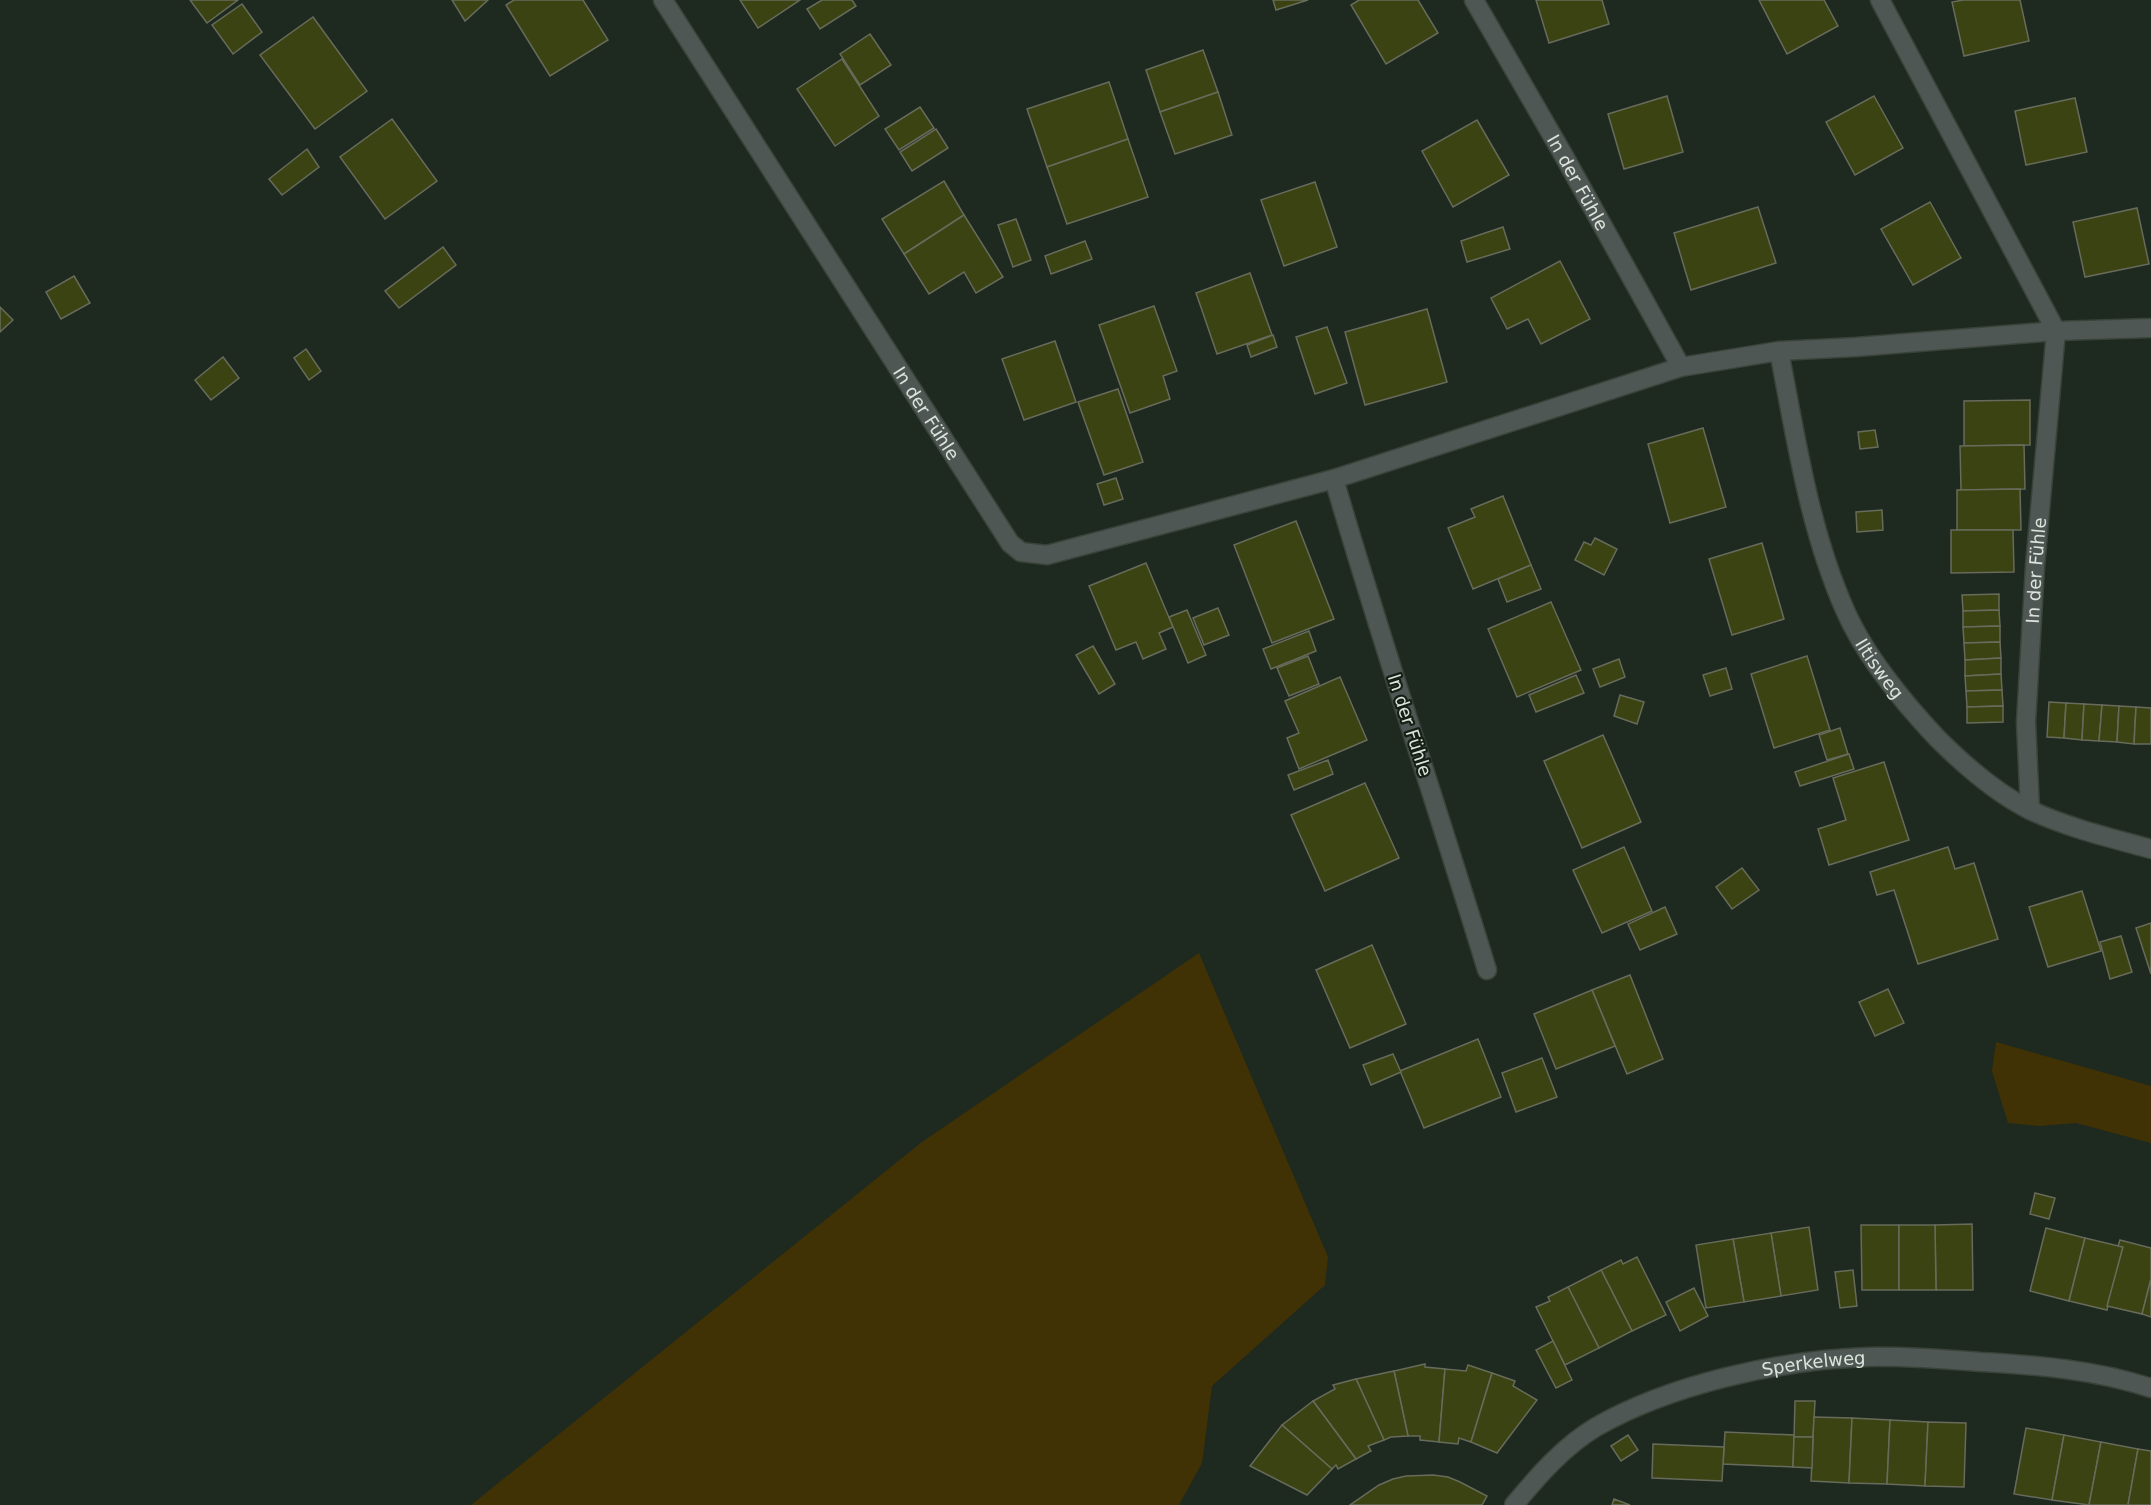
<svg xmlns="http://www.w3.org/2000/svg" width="2151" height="1505" viewBox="0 0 2151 1505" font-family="'DejaVu Sans',sans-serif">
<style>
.green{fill:#413205}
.building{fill:#3b4312;stroke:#676b5b;stroke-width:1.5}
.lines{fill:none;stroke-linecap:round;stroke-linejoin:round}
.lane-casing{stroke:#394339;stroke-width:21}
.street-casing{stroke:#394339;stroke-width:21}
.lane{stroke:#4f5755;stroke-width:18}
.street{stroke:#4f5755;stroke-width:18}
.labels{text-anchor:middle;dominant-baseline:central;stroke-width:4.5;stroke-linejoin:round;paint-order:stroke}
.street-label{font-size:18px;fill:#dce4dc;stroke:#142015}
</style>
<rect width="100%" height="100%" fill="#1e291f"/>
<g class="green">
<polygon points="1199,953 1328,1257 1325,1285 1212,1386 1202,1463 1179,1505 471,1505 922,1142"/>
<polygon points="1996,1042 2151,1086 2151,1143 2076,1123 2040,1126 2008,1123 1992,1071"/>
</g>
<g class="building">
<polygon points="190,0 238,0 207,23"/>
<polygon points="452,0 488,0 465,21"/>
<polygon points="514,0 583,0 608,40 550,76 506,5"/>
<polygon points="740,0 800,0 758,28"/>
<polygon points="822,0 852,0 856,6 820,29 807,9"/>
<polygon points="1273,0 1308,0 1276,10"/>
<polygon points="1359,0 1418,0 1438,33 1386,64 1351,5"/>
<polygon points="1536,0 1602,0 1609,24 1549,43"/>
<polygon points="1759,0 1824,0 1838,26 1787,54"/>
<polygon points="1963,0 2020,0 2029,41 1964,56 1952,2"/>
<polygon points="242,4 262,32 233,54 212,25"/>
<polygon points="313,17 367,91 315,129 260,55"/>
<polygon points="870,34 891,65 860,85 840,54"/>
<polygon points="1203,50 1218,92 1160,112 1146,70"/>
<polygon points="842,59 879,116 835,146 797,89"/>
<polygon points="1109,82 1128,139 1047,167 1027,109"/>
<polygon points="1218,92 1232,135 1175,154 1160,112"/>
<polygon points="1667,96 1683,152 1624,169 1608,114"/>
<polygon points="1874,96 1903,148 1855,175 1826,122"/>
<polygon points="2075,98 2087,152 2026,165 2015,111"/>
<polygon points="920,107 934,128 899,150 885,129"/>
<polygon points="392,119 437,181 385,219 340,157"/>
<polygon points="1477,120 1509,175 1453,207 1422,151"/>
<polygon points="936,129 948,148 912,171 900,152"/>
<polygon points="1128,139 1148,197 1067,224 1047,167"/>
<polygon points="307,149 319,167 282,195 269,179"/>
<polygon points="944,181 964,215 904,254 882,219"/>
<polygon points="1315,182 1337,247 1284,266 1261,200"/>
<polygon points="1930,202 1961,258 1913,285 1881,229"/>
<polygon points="1758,207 1776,263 1691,290 1674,233"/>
<polygon points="2137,208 2149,264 2085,277 2073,222"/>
<polygon points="964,215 1003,277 976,293 964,272 929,294 904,254"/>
<polygon points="1016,219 1031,260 1013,267 998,225"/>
<polygon points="1503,227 1510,249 1467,262 1461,241"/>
<polygon points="1085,241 1092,259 1051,274 1045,256"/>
<polygon points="443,247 456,265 399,308 385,291"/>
<polygon points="1560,261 1590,319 1541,344 1528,319 1507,329 1491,298"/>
<polygon points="1250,273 1272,335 1217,354 1196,293"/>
<polygon points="74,276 90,303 61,319 46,292"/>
<polygon points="1154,306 1177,371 1163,376 1170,399 1130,413 1099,325"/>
<polygon points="0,307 13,320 0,332"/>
<polygon points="1427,309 1447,382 1365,405 1345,332"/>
<polygon points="1327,327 1347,383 1315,394 1296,337"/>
<polygon points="1273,335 1277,347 1251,357 1247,345"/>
<polygon points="1055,341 1076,402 1024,420 1002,359"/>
<polygon points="306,349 321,371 309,380 294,358"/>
<polygon points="223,357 239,378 211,400 195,380"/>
<polygon points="1118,389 1143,462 1104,475 1078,402"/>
<polygon points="2030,400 2030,445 1964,446 1964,401"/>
<polygon points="1703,428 1726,507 1670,523 1648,444"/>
<polygon points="1875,430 1878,447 1860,449 1858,432"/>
<polygon points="2024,445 2025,489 1961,490 1960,446"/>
<polygon points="1116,478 1123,499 1104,505 1097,484"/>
<polygon points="2020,489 2021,530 1957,530 1957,490"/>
<polygon points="1503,496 1531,565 1473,589 1448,528 1475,517 1471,509"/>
<polygon points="1882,510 1883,530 1857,532 1856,512"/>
<polygon points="1296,521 1334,619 1272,643 1234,545"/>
<polygon points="1951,530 2013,530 2014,572 1951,573"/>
<polygon points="1595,538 1617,549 1604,575 1575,560 1584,542 1591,545"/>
<polygon points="1762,543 1784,619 1732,635 1709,559"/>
<polygon points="1146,563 1173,627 1159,633 1166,649 1143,659 1136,642 1116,650 1089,586"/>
<polygon points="1531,565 1541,589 1507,602 1498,579"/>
<polygon points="1999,594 1999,610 1963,611 1962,595"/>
<polygon points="1551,602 1581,670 1517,697 1488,629"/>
<polygon points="1218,608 1229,635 1204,645 1193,618"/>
<polygon points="1187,610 1206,655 1188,663 1169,617"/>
<polygon points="1999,610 2000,626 1963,627 1963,611"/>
<polygon points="2000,626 2000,642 1964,643 1963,627"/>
<polygon points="1309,631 1316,651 1271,669 1263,649"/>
<polygon points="2000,642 2001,658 1965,660 1964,643"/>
<polygon points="1093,646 1115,684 1099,694 1076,655"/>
<polygon points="1308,656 1319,684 1289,696 1277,668"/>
<polygon points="1807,656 1830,730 1774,748 1751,674"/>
<polygon points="2001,658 2001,674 1965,676 1965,660"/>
<polygon points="1619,659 1625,677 1600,687 1593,669"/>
<polygon points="1726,668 1732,689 1710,696 1703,675"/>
<polygon points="2001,674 2002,690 1966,691 1965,676"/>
<polygon points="1576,675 1584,693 1536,712 1529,695"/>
<polygon points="1340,677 1367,740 1299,769 1287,738 1299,733 1285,701"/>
<polygon points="2002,690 2003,706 1967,707 1966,691"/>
<polygon points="1620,695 1644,702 1637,724 1614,716"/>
<polygon points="2049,702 2066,703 2064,738 2047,737"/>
<polygon points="2066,703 2084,704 2082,740 2064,738"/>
<polygon points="2084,704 2102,705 2099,741 2082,740"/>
<polygon points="2102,705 2119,706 2117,742 2099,741"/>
<polygon points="2003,706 2003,722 1967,723 1967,707"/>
<polygon points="2119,706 2136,707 2134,744 2117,742"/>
<polygon points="2136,707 2151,708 2151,744 2134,744"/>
<polygon points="1840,728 1848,754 1827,760 1819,735"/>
<polygon points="1603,735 1641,822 1582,848 1544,761"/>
<polygon points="1849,754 1854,769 1800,786 1795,772"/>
<polygon points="1328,760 1333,774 1294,790 1288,775"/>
<polygon points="1884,762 1909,840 1829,865 1818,829 1846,820 1833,778"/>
<polygon points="1365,783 1399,858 1325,891 1291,815"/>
<polygon points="1624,847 1652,911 1602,933 1573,870"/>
<polygon points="1948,847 1955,869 1974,863 1998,939 1918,964 1894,890 1877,895 1870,872"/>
<polygon points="1742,868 1759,890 1732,909 1716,887"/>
<polygon points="2082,891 2101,951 2048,967 2029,907"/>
<polygon points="1665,907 1677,934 1640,950 1628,924"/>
<polygon points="2151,923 2151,974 2136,928"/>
<polygon points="2121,936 2132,972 2110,979 2100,942"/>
<polygon points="1372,945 1406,1024 1350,1048 1316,970"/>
<polygon points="1630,975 1663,1059 1627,1074 1592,990"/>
<polygon points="1888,989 1904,1023 1875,1036 1859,1002"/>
<polygon points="1592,990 1615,1046 1556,1069 1534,1014"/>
<polygon points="1478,1039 1501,1097 1424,1128 1400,1071"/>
<polygon points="1393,1054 1401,1072 1371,1085 1363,1065"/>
<polygon points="1542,1058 1557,1097 1516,1112 1502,1073"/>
<polygon points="2035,1193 2055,1198 2049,1219 2030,1214"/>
<polygon points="1972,1224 1973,1290 1936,1290 1935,1225"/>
<polygon points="1861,1225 1899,1225 1899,1290 1862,1290"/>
<polygon points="1899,1225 1935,1225 1936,1290 1899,1290"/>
<polygon points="1809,1227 1818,1290 1781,1296 1771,1233"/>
<polygon points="2046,1228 2085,1238 2069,1301 2030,1291"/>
<polygon points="1771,1233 1781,1296 1744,1302 1733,1239"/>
<polygon points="2085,1238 2123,1247 2107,1310 2069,1301"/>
<polygon points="1733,1239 1744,1302 1706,1308 1696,1245"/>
<polygon points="2120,1240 2151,1248 2151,1279 2142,1314 2107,1306 2123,1247 2118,1246"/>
<polygon points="1637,1257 1666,1315 1632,1331 1601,1270 1621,1260 1623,1264"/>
<polygon points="1601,1270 1632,1331 1599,1348 1568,1287"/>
<polygon points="1853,1270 1857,1306 1840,1308 1835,1272"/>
<polygon points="2151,1279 2151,1317 2142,1314"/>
<polygon points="1568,1287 1599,1348 1565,1365 1536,1307 1550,1301 1548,1297"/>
<polygon points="1694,1288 1708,1316 1680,1331 1666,1302"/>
<polygon points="1553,1341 1572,1380 1556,1388 1536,1350"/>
<polygon points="1425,1364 1425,1367 1445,1369 1439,1442 1420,1440 1420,1436 1408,1436 1394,1371"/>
<polygon points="1468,1365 1492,1373 1471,1442 1459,1438 1458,1444 1439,1442 1445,1369 1466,1371"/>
<polygon points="1394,1371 1408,1436 1391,1437 1384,1440 1356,1379"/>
<polygon points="1492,1373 1515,1381 1513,1386 1537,1400 1497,1453 1471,1442"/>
<polygon points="1356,1379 1384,1440 1368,1446 1371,1451 1356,1459 1313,1401 1335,1389 1333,1385"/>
<polygon points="1313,1401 1356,1459 1338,1469 1336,1465 1332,1469 1282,1425"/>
<polygon points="1795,1401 1815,1401 1813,1437 1794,1437"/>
<polygon points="1814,1417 1852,1418 1849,1483 1811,1481"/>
<polygon points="1852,1418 1890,1420 1887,1484 1849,1483"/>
<polygon points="1890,1420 1928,1422 1925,1486 1887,1484"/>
<polygon points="1928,1422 1966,1423 1964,1487 1925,1486"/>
<polygon points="1282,1425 1332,1469 1307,1495 1250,1466"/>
<polygon points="2026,1428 2064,1435 2052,1500 2014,1494"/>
<polygon points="1725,1432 1794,1435 1793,1467 1723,1464"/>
<polygon points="1628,1435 1638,1450 1621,1461 1611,1446"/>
<polygon points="2064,1435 2101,1442 2089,1505 2052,1500"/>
<polygon points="1794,1437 1813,1437 1812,1468 1793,1467"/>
<polygon points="2101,1442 2138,1449 2128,1505 2089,1505"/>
<polygon points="1653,1444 1724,1447 1722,1481 1652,1478"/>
<polygon points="2138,1449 2151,1451 2151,1505 2128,1505"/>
<polygon points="1433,1475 1448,1477 1460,1482 1487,1496 1482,1505 1350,1505 1379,1485 1393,1479 1406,1476"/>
<polygon points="1614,1499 1630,1505 1612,1505"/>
</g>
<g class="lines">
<defs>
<g id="lane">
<path id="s1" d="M2030 810 2026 722 2035 566 2056 331"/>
</g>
<g id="street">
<path id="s2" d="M663 0 1010 543 1021 552 1047 555 1334 479"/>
<path id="s3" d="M1474 0 1564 156 1681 367"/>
<polyline points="1880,0 2056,331"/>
<path id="s4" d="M1779 351C1796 438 1809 529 1845 610 1864 654 1904 703 1937 738 1964 765 1996 793 2030 810 2068 828 2111 838 2151 849"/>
<path d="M1487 970C1437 806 1382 644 1334 479L1681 367 1779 351 1856 347 2056 331 2151 328"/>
<path id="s5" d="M1514 1505C1537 1477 1564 1446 1596 1427 1671 1384 1780 1360 1867 1357 1905 1356 1943 1359 1981 1362 2038 1365 2096 1370 2151 1388"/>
</g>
</defs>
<use href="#lane" class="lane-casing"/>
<use href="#street" class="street-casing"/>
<use href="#lane" class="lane"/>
<use href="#street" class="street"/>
</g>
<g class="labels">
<g class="street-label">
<text stroke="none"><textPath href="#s3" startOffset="210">In der Fühle</textPath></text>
<text stroke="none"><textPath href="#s2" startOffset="490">In der Fühle</textPath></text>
<text stroke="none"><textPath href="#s1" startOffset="240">In der Fühle</textPath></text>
<text stroke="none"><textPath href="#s4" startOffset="336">Iltisweg</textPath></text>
<text transform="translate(1410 725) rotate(72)">In der Fühle</text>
<text stroke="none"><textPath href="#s5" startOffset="342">Sperkelweg</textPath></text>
</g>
</g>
</svg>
